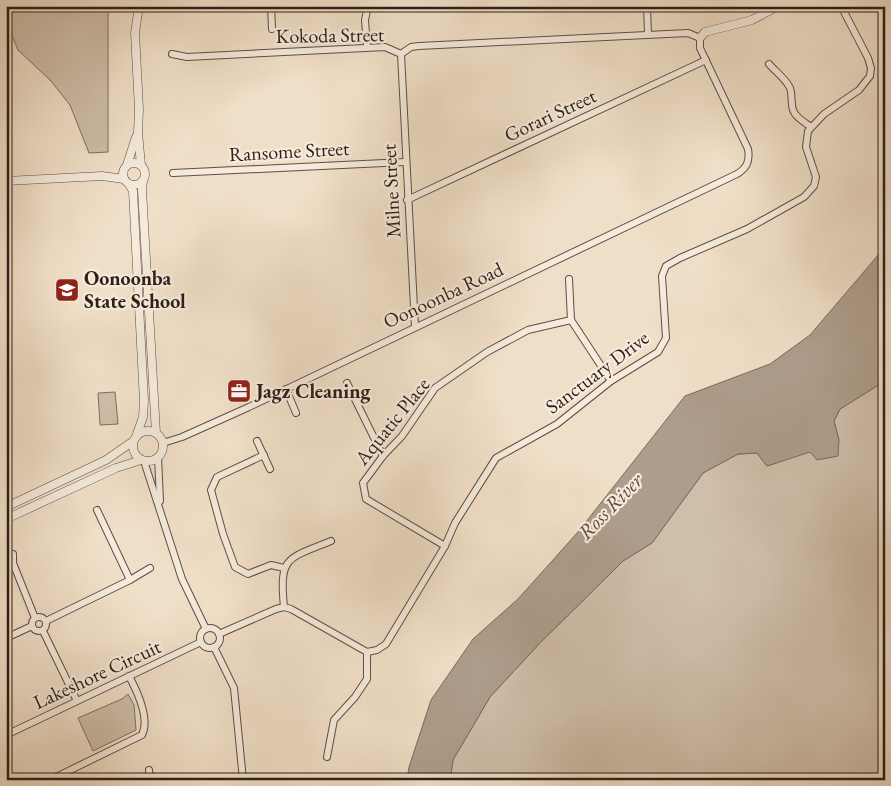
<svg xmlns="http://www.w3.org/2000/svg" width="891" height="786" viewBox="0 0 891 786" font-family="'EB Garamond',serif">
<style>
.green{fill:#cfbeaa;stroke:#7e6e61}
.water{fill:#ae9d8c;stroke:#7a6a5e}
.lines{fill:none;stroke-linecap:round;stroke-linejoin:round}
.minor-casing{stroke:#5e4e44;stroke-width:8}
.tertiary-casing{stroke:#5e4e44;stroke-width:9}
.minor{stroke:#f5eadb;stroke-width:6}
.tertiary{stroke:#f5eadb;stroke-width:8}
.labels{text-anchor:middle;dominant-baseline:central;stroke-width:4.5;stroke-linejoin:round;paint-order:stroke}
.street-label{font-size:20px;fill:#2d1e18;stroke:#f5eadb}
.poi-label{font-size:20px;font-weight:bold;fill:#2d1e18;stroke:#f5eadb;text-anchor:start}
.water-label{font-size:21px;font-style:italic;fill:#5a4a41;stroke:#f5eadb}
</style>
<rect width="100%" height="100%" fill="#f0dfc8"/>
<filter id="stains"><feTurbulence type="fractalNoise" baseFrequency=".004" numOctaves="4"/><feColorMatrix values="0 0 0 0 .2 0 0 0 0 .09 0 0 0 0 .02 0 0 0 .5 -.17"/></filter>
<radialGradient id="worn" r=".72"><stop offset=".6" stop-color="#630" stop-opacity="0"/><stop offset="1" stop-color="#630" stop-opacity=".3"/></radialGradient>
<g class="green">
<polygon points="6,6 108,6 108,152 89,153 70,105 51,81 18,50 6,21"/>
<polygon points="885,381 885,780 450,780 453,760 490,697 539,644 623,561 652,543 703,473 738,454 757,453 767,466 839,440 834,421 840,409"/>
<polygon points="115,392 118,424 100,425 98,393"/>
<polygon points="128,694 134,705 136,730 93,751 78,718 122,699"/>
</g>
<polygon class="water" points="885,249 885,381 840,409 834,421 839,440 838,456 817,460 810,452 767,466 757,453 738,454 703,473 652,543 623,561 539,644 490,697 453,760 450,780 407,780 409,767 431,700 473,639 518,599 578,532 685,396 770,364 810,335 879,254"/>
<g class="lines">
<defs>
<g id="minor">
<polyline points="271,6 272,29"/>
<polyline points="647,6 648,34"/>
<polyline points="367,47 365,20 368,6"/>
<polyline points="172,54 187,57 385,47 401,54"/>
<polyline points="401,54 415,327"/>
<path d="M769 64C776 72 786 79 790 88 792 93 791 99 792 104 792 116 803 121 811 127"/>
<polyline points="6,114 8,120 6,129"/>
<polyline points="173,173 405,162"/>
<polyline points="407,200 706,60"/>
<polyline points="569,279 571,320 611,381"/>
<polyline points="347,383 383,456"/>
<polyline points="286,389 296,413"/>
<polyline points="257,441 270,469"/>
<path d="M163 443 182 437 249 407 737 174C747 168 750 161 748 149L700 48V38L688 33 419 46 411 47 401 54"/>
<polyline points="264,455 217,477 211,490 223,534 235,567 248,574 271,565 284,568"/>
<polyline points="158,457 160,501"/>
<polyline points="144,461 182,579 206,629"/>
<polyline points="97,510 130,580"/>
<polyline points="445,546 366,499 363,483 383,456 402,436 435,388 487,352 528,330 571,320"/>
<polyline points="13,554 13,563 35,618"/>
<path d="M284 607C279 556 287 559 331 541"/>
<circle cx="39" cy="624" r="7"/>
<polyline points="46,621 130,580 150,568"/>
<circle cx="210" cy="638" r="10"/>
<polyline points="43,631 77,701"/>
<polyline points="219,634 276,609 284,607 291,609 367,652 377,650 386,644 445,546 455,523 496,458 557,424 611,381 658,352 666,338 662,276 666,266 680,258 747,229 804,197 814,186 816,177 806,147 808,131 824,114 859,90 870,76 871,68 868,58 841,6"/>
<polyline points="6,638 32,626"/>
<polyline points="214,647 234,688 243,780"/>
<polyline points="6,735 201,642"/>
<polyline points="327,757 334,720 355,697 367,679 367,652"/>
<polyline points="149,770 150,780"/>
<path d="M50 780 142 735C150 719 137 691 129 676"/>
</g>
<g id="tertiary">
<polyline points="139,6 135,33 139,109 138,133 141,165"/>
<polyline points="700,38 705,32 752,20 778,6"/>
<circle cx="134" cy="174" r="11"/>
<polyline points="127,165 136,137"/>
<polyline points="143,180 142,190 156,433"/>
<polyline points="6,181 102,176 124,179"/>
<polyline points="129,184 133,191 144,401 143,417 137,434"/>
<circle cx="148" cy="446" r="15"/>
<polyline points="6,507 106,460 132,442"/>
<polyline points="6,519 116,468 141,460"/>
</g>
</defs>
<use href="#minor" class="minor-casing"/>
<use href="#tertiary" class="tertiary-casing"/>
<use href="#minor" class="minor"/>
<use href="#tertiary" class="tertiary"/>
</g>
<defs>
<symbol id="school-square" viewBox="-11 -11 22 22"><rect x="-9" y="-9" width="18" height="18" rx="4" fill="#8f2418" stroke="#f5eadb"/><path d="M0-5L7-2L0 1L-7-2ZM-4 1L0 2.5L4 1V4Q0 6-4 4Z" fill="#fff"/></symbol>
<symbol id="office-square" viewBox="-11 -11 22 22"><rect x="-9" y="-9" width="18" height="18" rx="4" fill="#8f2418" stroke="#f5eadb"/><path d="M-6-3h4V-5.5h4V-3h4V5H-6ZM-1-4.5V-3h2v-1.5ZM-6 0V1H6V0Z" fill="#fff"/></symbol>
</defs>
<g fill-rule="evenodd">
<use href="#school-square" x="53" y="276" width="28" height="28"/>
<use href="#office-square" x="225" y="377" width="28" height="28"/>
</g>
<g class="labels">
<g class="street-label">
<text transform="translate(330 35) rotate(-1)">Kokoda Street</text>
<text transform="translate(550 115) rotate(-25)">Gorari Street</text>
<text transform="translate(289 151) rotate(-3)">Ransome Street</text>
<text transform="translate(391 191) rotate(-93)">Milne Street</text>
<text transform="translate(443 295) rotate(-25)">Oonoonba Road</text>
<text transform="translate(597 372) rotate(-37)">Sanctuary Drive</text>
<text transform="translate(392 421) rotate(-51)">Aquatic Place</text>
<text transform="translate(97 674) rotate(-25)">Lakeshore Circuit</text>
</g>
<g class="poi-label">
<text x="84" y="278">Oonoonba<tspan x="84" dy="23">State School</tspan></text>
<text x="256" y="391">Jagz Cleaning</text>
</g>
<g class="water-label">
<text transform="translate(610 506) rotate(-46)">Ross River</text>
</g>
</g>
<rect width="891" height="786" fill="none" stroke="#f0dfc8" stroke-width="25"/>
<rect x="8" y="8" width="876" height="771" fill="none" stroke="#2d1e18" stroke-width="2.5"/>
<rect x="12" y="12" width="866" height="761" fill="none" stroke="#2d1e18"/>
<rect width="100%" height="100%" filter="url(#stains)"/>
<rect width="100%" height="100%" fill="url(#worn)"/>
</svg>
